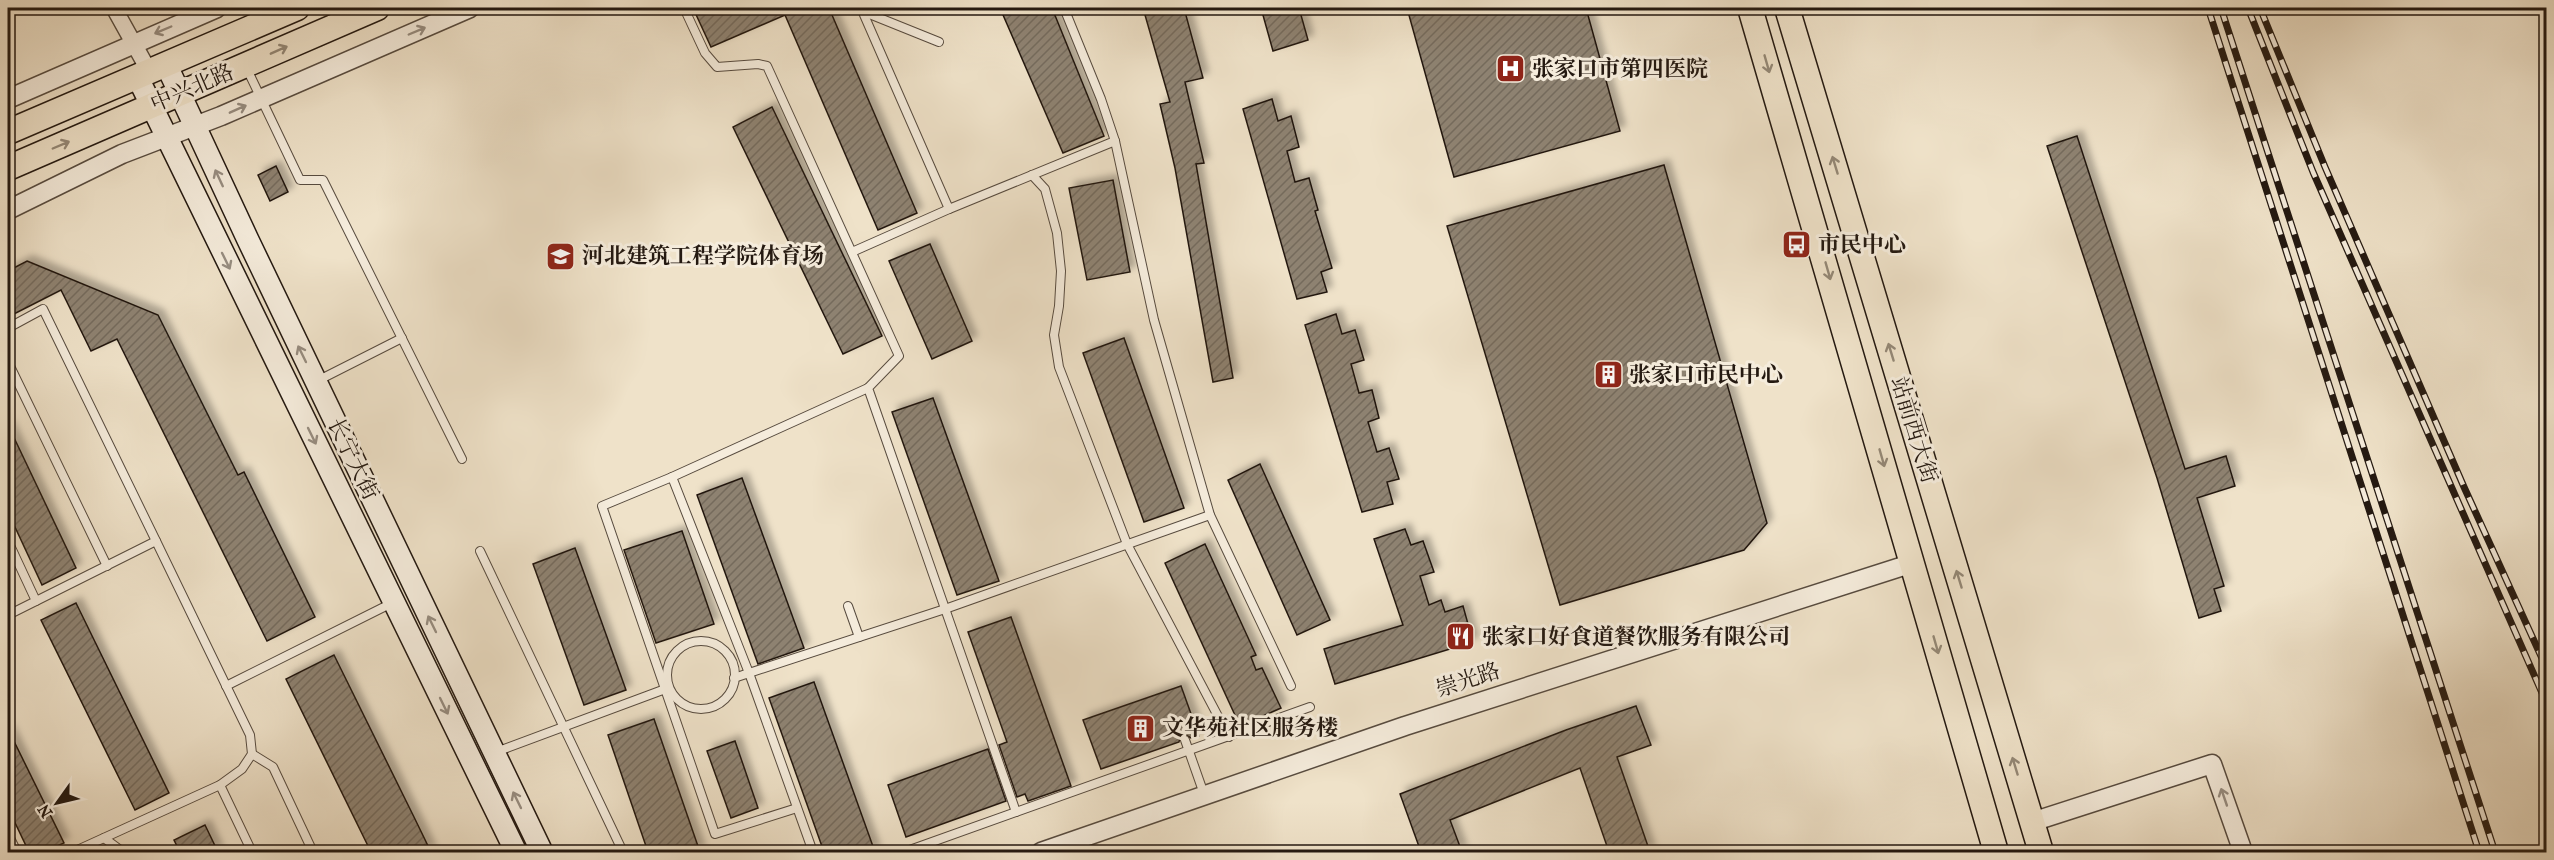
<svg xmlns="http://www.w3.org/2000/svg" width="2554" height="860" viewBox="0 0 2554 860" font-family="'IM FELL French Canon','Noto Serif SC',serif">
<style>
.building{fill:url(#building-hatch);stroke:#241911;stroke-width:1.5;filter:url(#shadow)}
.lines{fill:none;stroke-linecap:round;stroke-linejoin:round}
.service-casing{stroke:#574b3f;stroke-width:10}
.minor-casing{stroke:#574b3f;stroke-width:18}
.tertiary-casing{stroke:#574b3f;stroke-width:21}
.secondary-casing{stroke:#241911;stroke-width:24}
.primary-casing{stroke:#241911;stroke-width:27}
.service{stroke:#f5ecdc;stroke-width:8}
.minor{stroke:#f5ecdc;stroke-width:15}
.tertiary{stroke:#f5ecdc;stroke-width:18}
.secondary{stroke:#f5ecdc;stroke-width:21}
.primary{stroke:#efe2c9;stroke-width:24}
.rail-casing{stroke:#241911;stroke-width:7}
.rail{stroke:#f5ecdc;stroke-width:4.5;stroke-dasharray:14;stroke-linecap:butt}
.oneway{stroke:#978d81}
.oneway2{stroke:#948876}
.labels{text-anchor:middle;dominant-baseline:central;stroke-width:6;stroke-linejoin:round;paint-order:stroke}
.poi-label{font-size:22px;font-weight:bold;fill:#241911;stroke:#f5ecdc;text-anchor:start}
.street-label{font-size:22px;fill:#241911;stroke:#f5ecdc}
</style>
<defs>
<pattern id="building-hatch" width="6" height="6" patternUnits="userSpaceOnUse" patternTransform="scale(1.5)"><rect width="6" height="6" fill="#8e8271"/><path d="M-1 1l2-2M0 6l6-6M5 7l2-2" fill="none" stroke="#746a5b"/></pattern>
<filter id="shadow"><feDropShadow dx="5.5" dy="-5.5" stdDeviation="3" flood-color="#0004"/></filter>
</defs>
<rect width="100%" height="100%" fill="#efe2c9"/>
<filter id="stains"><feTurbulence type="fractalNoise" baseFrequency=".00333" numOctaves="4"/><feColorMatrix values="0 0 0 0 .2 0 0 0 0 .09 0 0 0 0 .02 0 0 0 .5 -.17"/></filter>
<radialGradient id="worn" r=".72"><stop offset=".6" stop-color="#630" stop-opacity="0"/><stop offset="1" stop-color="#630" stop-opacity=".3"/></radialGradient>
<g class="building">
<polygon points="693,8 829,8 917,213 878,230 785,15 711,47"/>
<polygon points="1000,8 1052,8 1104,136 1063,153"/>
<polygon points="1143,8 1184,8 1203,78 1185,82 1204,163 1196,164 1233,378 1213,382 1175,168 1160,104 1170,102"/>
<polygon points="1261,8 1299,8 1308,40 1273,51"/>
<polygon points="1407,8 1586,8 1620,131 1454,177"/>
<polygon points="1272,99 1278,121 1291,116 1299,147 1287,151 1295,182 1309,178 1318,210 1315,211 1332,268 1321,272 1327,292 1297,299 1243,109"/>
<polygon points="772,107 882,336 843,354 733,127"/>
<polygon points="2077,136 2185,469 2226,456 2235,486 2197,498 2224,586 2214,589 2221,611 2199,618 2157,478 2047,146"/>
<polygon points="1664,165 1767,523 1744,550 1560,605 1447,226"/>
<polygon points="276,166 288,192 270,201 258,175"/>
<polygon points="1113,180 1130,272 1087,280 1069,188"/>
<polygon points="930,244 972,341 932,359 889,261"/>
<polygon points="27,261 158,315 238,475 244,472 315,617 267,641 117,339 91,351 61,290 8,317 8,271"/>
<polygon points="1336,314 1342,334 1355,330 1364,360 1351,364 1359,393 1372,390 1379,418 1368,422 1377,452 1389,448 1399,479 1387,482 1393,504 1362,512 1305,325"/>
<polygon points="1124,338 1184,508 1144,522 1083,353"/>
<polygon points="933,398 999,581 957,595 892,412"/>
<polygon points="8,425 76,568 42,585 8,512"/>
<polygon points="1260,464 1330,620 1297,635 1228,480"/>
<polygon points="742,478 804,648 758,664 697,495"/>
<polygon points="1405,529 1411,545 1423,541 1434,572 1420,576 1429,605 1441,600 1445,612 1463,606 1473,642 1335,684 1324,649 1403,625 1374,539"/>
<polygon points="682,531 714,624 656,643 624,550"/>
<polygon points="1205,544 1256,655 1251,657 1256,670 1262,668 1281,708 1240,726 1165,563"/>
<polygon points="575,548 626,690 584,705 533,564"/>
<polygon points="76,603 169,793 135,810 41,620"/>
<polygon points="1011,617 1071,786 1028,801 1025,794 1017,797 999,745 1007,742 968,632"/>
<polygon points="334,655 413,815 431,852 371,852 286,679"/>
<polygon points="814,682 875,852 824,852 769,698"/>
<polygon points="1181,686 1199,736 1191,738 1184,734 1180,737 1179,742 1101,769 1083,720"/>
<polygon points="1636,706 1651,745 1617,757 1650,852 1609,852 1580,768 1450,820 1462,852 1421,852 1400,794 1566,730"/>
<polygon points="654,719 700,852 648,852 608,735"/>
<polygon points="8,729 64,843 44,852 29,852 8,808"/>
<polygon points="735,741 758,808 731,818 707,751"/>
<polygon points="988,749 1006,801 906,837 888,785"/>
<polygon points="205,825 218,852 180,852 174,840"/>
</g>
<g class="lines">
<defs>
<g id="service">
<polyline points="684,8 705,53 717,67 758,64 767,66 899,356 868,388 1016,812"/>
<polyline points="861,8 949,209 1115,141 1101,99 1064,8"/>
<polyline points="862,11 939,42"/>
<polyline points="247,69 300,180 323,180 462,459"/>
<polyline points="1115,141 1154,320 1210,515 1291,686"/>
<polyline points="1032,175 1045,189 1057,233 1061,271 1059,306 1054,335 1059,367 1127,544 1229,737"/>
<polyline points="852,252 949,209"/>
<polyline points="8,328 43,309 156,541"/>
<polyline points="8,362 107,566"/>
<polyline points="317,381 402,338"/>
<polyline points="868,388 672,477 749,673 945,609 1210,515"/>
<polyline points="672,477 602,506 715,834 797,808"/>
<polyline points="8,541 36,601"/>
<polyline points="480,551 623,852"/>
<polyline points="848,606 859,637"/>
<polyline points="8,615 156,541 250,735 252,754 242,769 220,785 73,852"/>
<circle cx="701" cy="675" r="34"/>
<polyline points="734,678 749,673 813,852"/>
<polyline points="226,686 392,603"/>
<polyline points="1185,740 1204,794"/>
<polyline points="496,752 668,688"/>
<polyline points="252,754 273,767 313,852"/>
<polyline points="220,785 252,852"/>
<polyline points="8,834 17,852"/>
<polyline points="104,838 123,852"/>
<polyline points="904,852 1310,707"/>
</g>
<polyline id="minor" points="114,8 149,71"/>
<g id="tertiary">
<polyline points="8,99 217,8"/>
<polyline points="8,210 122,154 221,116 470,8"/>
<polyline points="2032,822 2212,764 2243,852"/>
<polyline points="1041,852 1405,726 1913,563"/>
</g>
<g id="secondary">
<polyline points="166,64 248,240 542,852"/>
<polyline points="137,76 516,852"/>
</g>
<g id="primary">
<polyline points="1750,8 1996,852"/>
<polyline points="1787,8 2041,852"/>
<polyline points="8,132 297,8"/>
<polyline points="8,168 377,8"/>
</g>
</defs>
<use href="#service" class="service-casing"/>
<use href="#minor" class="minor-casing"/>
<use href="#tertiary" class="tertiary-casing"/>
<use href="#secondary" class="secondary-casing"/>
<use href="#primary" class="primary-casing"/>
<use href="#service" class="service"/>
<use href="#minor" class="minor"/>
<use href="#tertiary" class="tertiary"/>
<use href="#secondary" class="secondary"/>
<use href="#primary" class="primary"/>
<defs>
<g id="rail">
<polyline points="2208,8 2479,852"/>
<polyline points="2221,8 2495,852"/>
<polyline points="2248,8 2313,172 2546,702"/>
<polyline points="2260,8 2325,167 2464,487 2546,667"/>
</g>
</defs>
<use href="#rail" class="rail-casing"/>
<use href="#rail" class="rail"/>
</g>
<defs><path id="oneway-shaft" d="M-6 0H5M1.5-3L5.5 0L1.5 3" fill="none" stroke-width="1.6" stroke-linecap="round" stroke-linejoin="round" transform="scale(1.5)"/></defs>
<g class="oneway">
<use href="#oneway-shaft" transform="translate(163 30) rotate(157)"/>
<use href="#oneway-shaft" transform="translate(417 31) rotate(-23)"/>
<use href="#oneway-shaft" transform="translate(238 109) rotate(-24)"/>
<use href="#oneway-shaft" transform="translate(219 178) rotate(-115)"/>
<use href="#oneway-shaft" transform="translate(226 261) rotate(64)"/>
<use href="#oneway-shaft" transform="translate(302 354) rotate(-116)"/>
<use href="#oneway-shaft" transform="translate(312 436) rotate(64)"/>
<use href="#oneway-shaft" transform="translate(432 624) rotate(-116)"/>
<use href="#oneway-shaft" transform="translate(444 706) rotate(64)"/>
<use href="#oneway-shaft" transform="translate(2224 797) rotate(-109)"/>
<use href="#oneway-shaft" transform="translate(517 800) rotate(-116)"/>
</g>
<g class="oneway2">
<use href="#oneway-shaft" transform="translate(279 50) rotate(-24)"/>
<use href="#oneway-shaft" transform="translate(1767 64) rotate(74)"/>
<use href="#oneway-shaft" transform="translate(61 145) rotate(-23)"/>
<use href="#oneway-shaft" transform="translate(1835 165) rotate(-107)"/>
<use href="#oneway-shaft" transform="translate(1828 271) rotate(74)"/>
<use href="#oneway-shaft" transform="translate(1891 352) rotate(-107)"/>
<use href="#oneway-shaft" transform="translate(1882 458) rotate(74)"/>
<use href="#oneway-shaft" transform="translate(1959 579) rotate(-107)"/>
<use href="#oneway-shaft" transform="translate(1936 645) rotate(74)"/>
<use href="#oneway-shaft" transform="translate(2015 766) rotate(-107)"/>
</g>
<defs>
<symbol id="hospital-square" viewBox="-11 -11 22 22"><rect x="-9" y="-9" width="18" height="18" rx="4" fill="#8f2418" stroke="#f5ecdc"/><path d="M-5-5h3v3.5h4V-5h3V5h-3V1.5h-4V5h-3Z" fill="#fff"/></symbol>
<symbol id="bus-square" viewBox="-11 -11 22 22"><rect x="-9" y="-9" width="18" height="18" rx="4" fill="#8f2418" stroke="#f5ecdc"/><path d="M-5-6H5V4H4V6H2V4H-2V6H-4V4H-5ZM-3.5-4V0h7V-4ZM-3.5 1.2v1.5H-2V1.2ZM2 1.2v1.5H3.5V1.2Z" fill="#fff"/></symbol>
<symbol id="school-square" viewBox="-11 -11 22 22"><rect x="-9" y="-9" width="18" height="18" rx="4" fill="#8f2418" stroke="#f5ecdc"/><path d="M0-5L7-2L0 1L-7-2ZM-4 1L0 2.5L4 1V4Q0 6-4 4Z" fill="#fff"/></symbol>
<symbol id="building-square" viewBox="-11 -11 22 22"><rect x="-9" y="-9" width="18" height="18" rx="4" fill="#8f2418" stroke="#f5ecdc"/><path d="M-4-6H4V6H1V3H-1V6H-4ZM-2.5-4.3h1.7v1.8h-1.7ZM.8-4.3h1.7v1.8H.8ZM-2.5-1h1.7V.8h-1.7ZM.8-1h1.7V.8H.8Z" fill="#fff"/></symbol>
<symbol id="restaurant-square" viewBox="-11 -11 22 22"><rect x="-9" y="-9" width="18" height="18" rx="4" fill="#8f2418" stroke="#f5ecdc"/><path d="M-5-6h1v4h1v-4h1v4h1v-4h1v5L-1.5 .5V6h-2V.5L-5-1ZM5-6V6H3V1.5H1.5Q1.5-4 5-6Z" fill="#fff"/></symbol>
</defs>
<g fill-rule="evenodd">
<use href="#hospital-square" x="1494" y="52" width="33" height="33"/>
<use href="#bus-square" x="1780" y="228" width="33" height="33"/>
<use href="#school-square" x="544" y="240" width="33" height="33"/>
<use href="#building-square" x="1592" y="358" width="33" height="33"/>
<use href="#restaurant-square" x="1444" y="620" width="33" height="33"/>
<use href="#building-square" x="1124" y="712" width="33" height="33"/>
</g>
<g class="labels">
<g class="poi-label">
<text x="1532" y="69">张家口市第四医院</text>
<text x="1818" y="245">市民中心</text>
<text x="582" y="256">河北建筑工程学院体育场</text>
<text x="1629" y="375">张家口市民中心</text>
<text x="1482" y="637">张家口好食道餐饮服务有限公司</text>
<text x="1162" y="728">文华苑社区服务楼</text>
</g>
<g class="street-label">
<text transform="translate(192 88) rotate(-23)">中兴北路</text>
<text transform="translate(1914 430) rotate(73)">站前西大街</text>
<text transform="translate(353 459) rotate(64)">长宁大街</text>
<text transform="translate(1468 680) rotate(-18)">崇光路</text>
</g>
</g>
<rect width="2554" height="860" fill="none" stroke="#efe2c9" stroke-width="30"/>
<rect x="9" y="9" width="2536" height="842" fill="none" stroke="#241911" stroke-width="3"/>
<rect x="15" y="15" width="2524" height="830" fill="none" stroke="#241911" stroke-width="1.5"/>
<g transform="translate(57 803) rotate(236)" stroke="#f5ecdc" stroke-width="4.5" paint-order="stroke">
<path d="M0-4.5L10 22L0 15L-10 22Z" fill="#241911"/>
<text y="-9" font-size="16" font-weight="bold" text-anchor="middle" fill="#241911">N</text>
</g>
<rect width="100%" height="100%" filter="url(#stains)"/>
<rect width="100%" height="100%" fill="url(#worn)"/>
</svg>
